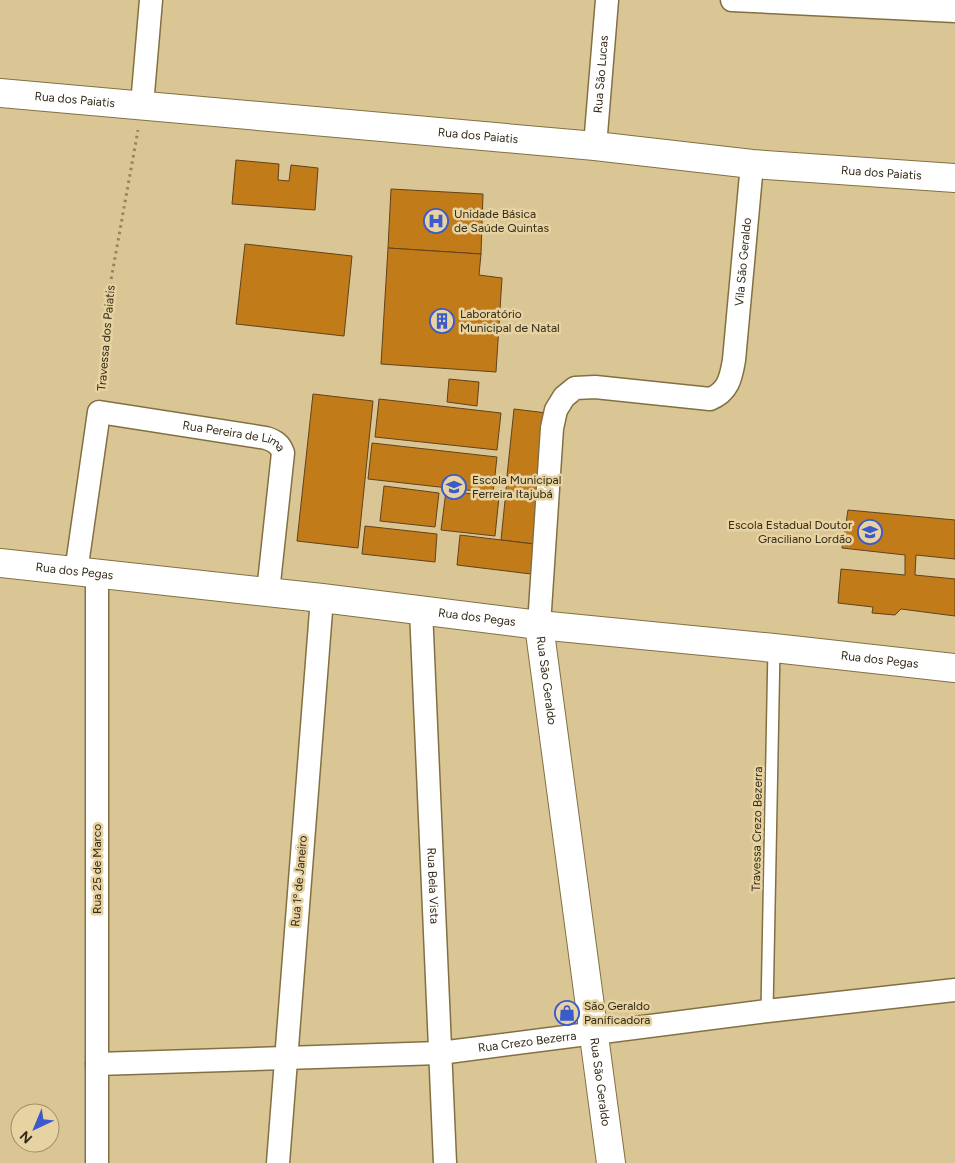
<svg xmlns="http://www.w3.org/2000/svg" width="955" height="1163" viewBox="0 0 955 1163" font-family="Figtree,sans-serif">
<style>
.building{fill:#c17b18;stroke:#62421d}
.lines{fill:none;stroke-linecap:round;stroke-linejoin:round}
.service-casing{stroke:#837042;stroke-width:14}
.minor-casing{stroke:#837042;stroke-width:25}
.tertiary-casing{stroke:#837042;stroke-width:30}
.secondary-casing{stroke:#837042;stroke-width:30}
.path{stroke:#948560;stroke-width:3;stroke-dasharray:2.5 4;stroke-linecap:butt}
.service{stroke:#fff;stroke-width:11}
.minor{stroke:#fff;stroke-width:22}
.tertiary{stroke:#fff;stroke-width:28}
.secondary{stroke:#fff;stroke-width:28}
.labels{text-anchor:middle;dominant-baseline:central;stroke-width:5;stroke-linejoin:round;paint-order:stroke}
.street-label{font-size:12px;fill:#332b17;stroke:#e7d3a2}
.poi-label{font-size:12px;fill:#332b17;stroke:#e7d3a2;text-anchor:start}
</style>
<rect width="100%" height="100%" fill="#dac695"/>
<g class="building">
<polygon points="236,160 279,164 278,180 289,181 291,165 318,168 315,210 232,204"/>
<polygon points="391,189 483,194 481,254 388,248"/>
<polygon points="245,244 352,256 344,336 236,324"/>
<polygon points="388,248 481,254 479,275 502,278 496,372 381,364"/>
<polygon points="449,379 479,382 477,406 447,402"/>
<polygon points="313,394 373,401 358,548 297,541"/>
<polygon points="379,399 501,413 497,450 375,437"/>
<polygon points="514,409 547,413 540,480 507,476"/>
<polygon points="372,443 497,457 493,493 368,479"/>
<polygon points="507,481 540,485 534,544 501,540"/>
<polygon points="384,486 439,493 435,527 380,521"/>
<polygon points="446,491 499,497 495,536 441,530"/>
<polygon points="848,510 955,520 955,559 916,555 915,575 955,579 955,616 901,609 895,615 872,613 873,607 838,603 841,569 905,575 905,555 842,548"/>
<polygon points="365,526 437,534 435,562 362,554"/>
<polygon points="460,535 534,544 531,574 457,565"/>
</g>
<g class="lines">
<defs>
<polyline id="service" points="767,1011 774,648"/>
<g id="minor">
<polyline points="732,0 955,11"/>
<polyline points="142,105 151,0"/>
<path id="s1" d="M595 146 607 0"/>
<path id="s2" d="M76 572 99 412 266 438C275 441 280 444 283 453L268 592"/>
<path id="s3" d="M421 610 445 1163"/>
<path id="s4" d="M539 625 552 428 556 410 564 397 575 388 595 387 710 399C728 392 731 378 734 360L752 164"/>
<path id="s5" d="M97 1064 440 1053 767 1011 955 990"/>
<polyline points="97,1163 97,574"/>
<polyline points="278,1163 322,598"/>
</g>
<g id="tertiary">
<path id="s6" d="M539 625 611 1163"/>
</g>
<g id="secondary">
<path id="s7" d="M0 93 595 146 752 164 955 178"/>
<path id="s8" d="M0 563 322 598 539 625 774 648 955 668"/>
</g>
</defs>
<use href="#service" class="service-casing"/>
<use href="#minor" class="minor-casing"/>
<use href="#tertiary" class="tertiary-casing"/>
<use href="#secondary" class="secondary-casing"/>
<polyline class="path" points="101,389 111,280 138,130"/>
<use href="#service" class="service"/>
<use href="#minor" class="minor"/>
<use href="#tertiary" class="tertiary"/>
<use href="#secondary" class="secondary"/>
</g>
<defs>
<symbol id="hospital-ring" viewBox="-11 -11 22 22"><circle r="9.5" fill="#e7d3a2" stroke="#3b5acb" stroke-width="1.5"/><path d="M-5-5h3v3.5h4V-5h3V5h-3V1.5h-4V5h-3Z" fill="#3b5acb"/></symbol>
<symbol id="building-ring" viewBox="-11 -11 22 22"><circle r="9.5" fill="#e7d3a2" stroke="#3b5acb" stroke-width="1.5"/><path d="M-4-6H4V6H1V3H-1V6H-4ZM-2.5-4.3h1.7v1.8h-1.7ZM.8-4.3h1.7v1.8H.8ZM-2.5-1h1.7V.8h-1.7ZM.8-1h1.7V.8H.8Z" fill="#3b5acb"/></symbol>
<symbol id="school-ring" viewBox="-11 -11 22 22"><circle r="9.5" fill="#e7d3a2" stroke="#3b5acb" stroke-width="1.5"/><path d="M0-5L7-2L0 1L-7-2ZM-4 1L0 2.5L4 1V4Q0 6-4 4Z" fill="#3b5acb"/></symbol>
<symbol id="shop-ring" viewBox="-11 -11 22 22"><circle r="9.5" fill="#e7d3a2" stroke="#3b5acb" stroke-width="1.5"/><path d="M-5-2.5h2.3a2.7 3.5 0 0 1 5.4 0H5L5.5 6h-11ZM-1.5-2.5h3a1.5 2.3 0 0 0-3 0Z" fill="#3b5acb"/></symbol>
</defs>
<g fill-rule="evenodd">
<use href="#hospital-ring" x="422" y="207" width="28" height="28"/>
<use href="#building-ring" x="428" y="307" width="28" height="28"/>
<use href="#school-ring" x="440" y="473" width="28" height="28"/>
<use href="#school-ring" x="856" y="518" width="28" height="28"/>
<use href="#shop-ring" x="553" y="999" width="28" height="28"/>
</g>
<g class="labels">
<g class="street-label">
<text stroke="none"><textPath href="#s1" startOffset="72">Rua São Lucas</textPath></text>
<text stroke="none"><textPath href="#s7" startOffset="75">Rua dos Paiatis</textPath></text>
<text stroke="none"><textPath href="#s7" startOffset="480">Rua dos Paiatis</textPath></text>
<text stroke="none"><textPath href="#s7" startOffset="885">Rua dos Paiatis</textPath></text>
<text stroke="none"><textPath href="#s4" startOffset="528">Vila São Geraldo</textPath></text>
<text transform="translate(106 338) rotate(-85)">Travessa dos Paiatis</text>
<text stroke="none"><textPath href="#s2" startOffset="299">Rua Pereira de Lima</textPath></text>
<text stroke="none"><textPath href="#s8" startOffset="75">Rua dos Pegas</textPath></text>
<text stroke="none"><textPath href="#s8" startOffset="480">Rua dos Pegas</textPath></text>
<text stroke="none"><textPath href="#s8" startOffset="885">Rua dos Pegas</textPath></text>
<text stroke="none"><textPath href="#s6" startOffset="56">Rua São Geraldo</textPath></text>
<text transform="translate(757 829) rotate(-89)">Travessa Crezo Bezerra</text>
<text transform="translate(97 869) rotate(-90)">Rua 25 de Marco</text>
<text transform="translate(299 881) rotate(-85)">Rua 1º de Janeiro</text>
<text stroke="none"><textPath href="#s3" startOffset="276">Rua Bela Vista</textPath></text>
<text stroke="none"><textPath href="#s5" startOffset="431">Rua Crezo Bezerra</textPath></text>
<text stroke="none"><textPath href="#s6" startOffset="461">Rua São Geraldo</textPath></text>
</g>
<g class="poi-label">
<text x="454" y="214">Unidade Básica<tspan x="454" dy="14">de Saúde Quintas</tspan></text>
<text x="460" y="314">Laboratório<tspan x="460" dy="14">Municipal de Natal</tspan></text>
<text x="472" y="480">Escola Municipal<tspan x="472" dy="14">Ferreira Itajubá</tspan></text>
<text x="852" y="525" text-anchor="end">Escola Estadual Doutor<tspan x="852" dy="14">Graciliano Lordão</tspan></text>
<text x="584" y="1006">São Geraldo<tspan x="584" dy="14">Panificadora</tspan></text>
</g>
</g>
<g transform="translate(35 1128) rotate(224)"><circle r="24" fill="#e7d3a2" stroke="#9f906a"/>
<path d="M0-4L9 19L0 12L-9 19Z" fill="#3b5acb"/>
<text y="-8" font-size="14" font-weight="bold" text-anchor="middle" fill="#332b17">N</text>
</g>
</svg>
